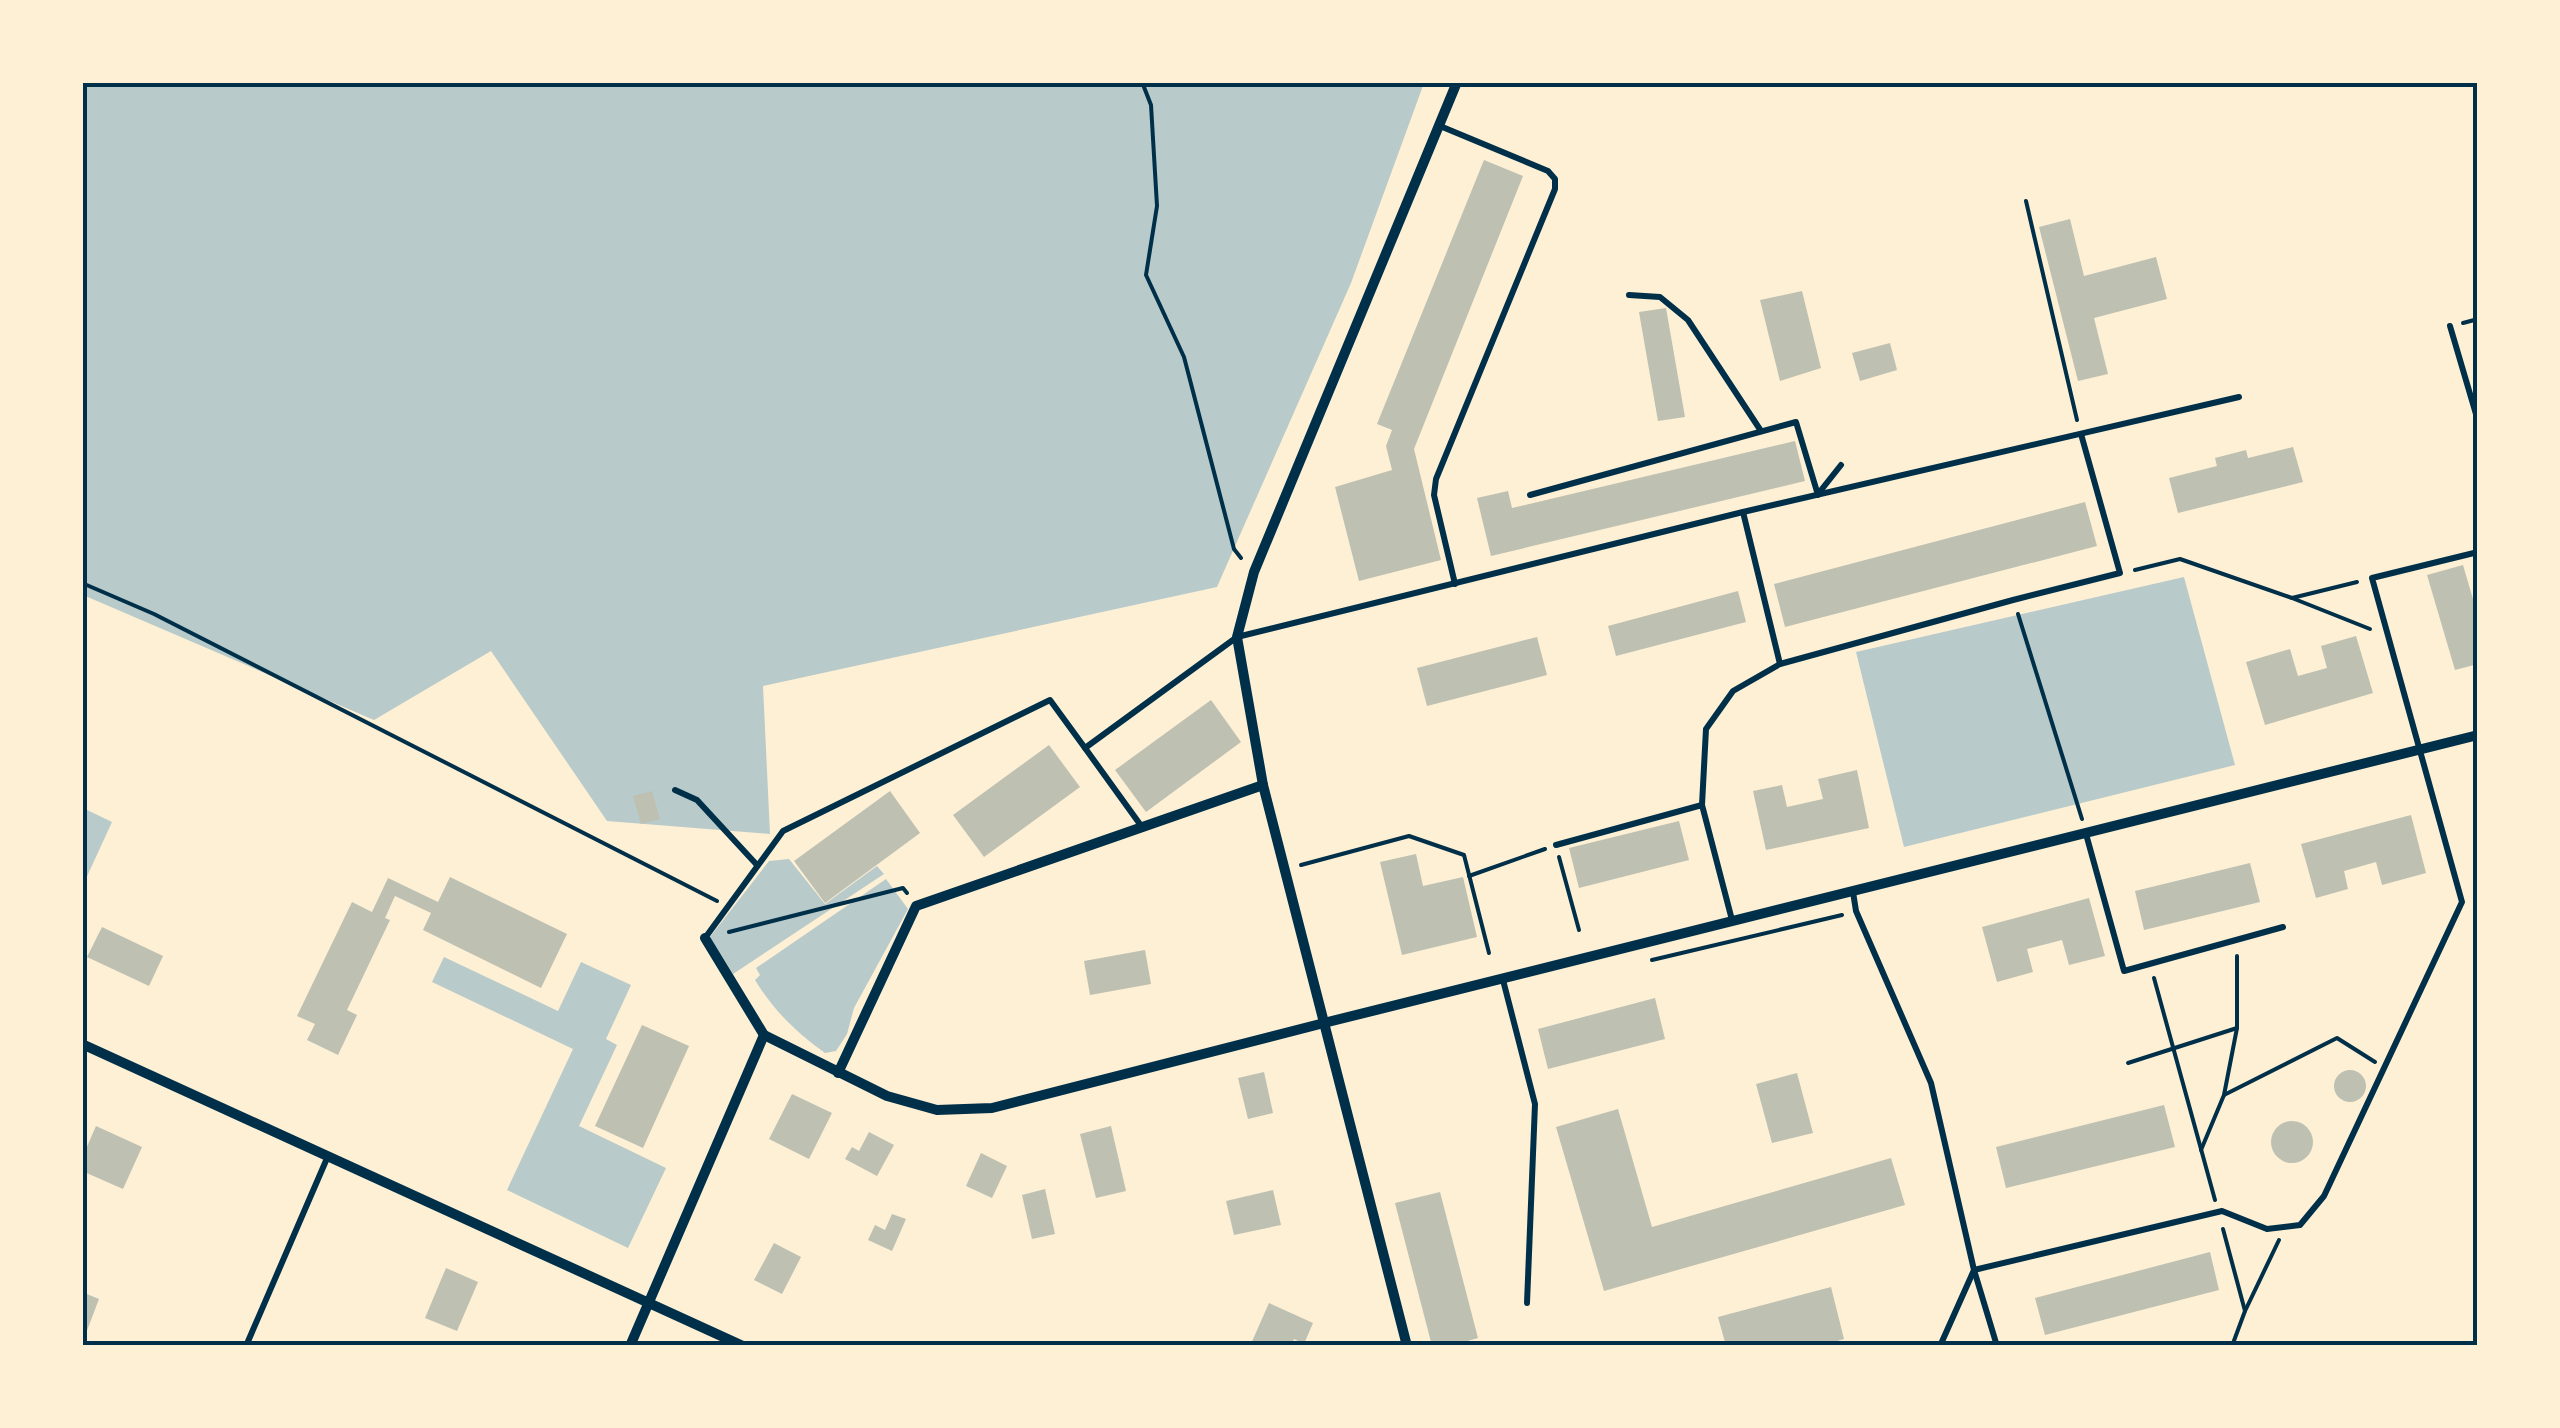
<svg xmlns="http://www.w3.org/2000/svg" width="2560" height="1428" viewBox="0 0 2560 1428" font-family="Rubik,sans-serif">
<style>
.green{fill:#b9caca}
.building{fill:#bec0b2}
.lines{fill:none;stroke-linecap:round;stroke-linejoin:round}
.path{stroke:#003049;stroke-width:4}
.service{stroke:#003049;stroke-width:6}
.minor{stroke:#003049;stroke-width:10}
.neatline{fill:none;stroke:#003049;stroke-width:4}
</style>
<rect width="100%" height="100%" fill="#fdf0d5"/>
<g class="green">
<polygon points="83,83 1424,83 1351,283 1217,587 763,686 770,834 607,821 491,651 374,720 83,595"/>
<polygon points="2184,577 2235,765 1904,847 1856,652"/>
<polygon points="83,808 112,822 83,885"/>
<polygon points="789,859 825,904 877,866 884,874 733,974 710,937 769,861"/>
<path d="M886 879 908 909 854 1008 847 1034 836 1051 825 1053C796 1032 774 1011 755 980L760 975 756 968Z"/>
<polygon points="444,957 558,1011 581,962 631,985 606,1039 617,1045 579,1126 666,1168 628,1248 507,1190 573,1049 432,982"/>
</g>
<g class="building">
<polygon points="1484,160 1523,176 1414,449 1441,560 1359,581 1335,487 1392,470 1386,446 1392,430 1377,424"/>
<polygon points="2070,219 2084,276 2156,257 2167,299 2094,318 2108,374 2078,381 2039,227"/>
<polygon points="1802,291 1821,368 1780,381 1760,300"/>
<polygon points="1666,308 1685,417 1658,421 1639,312"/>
<polygon points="1890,343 1897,370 1860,381 1852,353"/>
<polygon points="1795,441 1805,481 1491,556 1477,498 1508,491 1512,508"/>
<polygon points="2293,447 2303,482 2178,513 2169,478 2217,466 2215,458 2246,450 2248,458"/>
<polygon points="2085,502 2097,546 1785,627 1774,584"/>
<polygon points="2463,565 2478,616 2478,664 2455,670 2427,575"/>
<polygon points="1738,591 1746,622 1616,656 1608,626"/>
<polygon points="2356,636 2373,693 2265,725 2246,662 2290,649 2298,676 2327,668 2321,646"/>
<polygon points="1537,637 1547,675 1427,706 1417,668"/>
<polygon points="1211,700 1241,742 1146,812 1115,770"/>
<polygon points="1049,745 1080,787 984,857 953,815"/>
<polygon points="1857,770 1869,828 1766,850 1753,791 1782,785 1787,807 1823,799 1818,779"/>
<polygon points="652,791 660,819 641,824 633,796"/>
<polygon points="890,791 920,833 825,903 794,861"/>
<polygon points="2411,815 2426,873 2382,885 2376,862 2344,871 2348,889 2316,898 2301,844"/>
<polygon points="1679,821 1689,860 1579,888 1569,848"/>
<polygon points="1416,854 1423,886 1463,877 1477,937 1402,955 1380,862"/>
<polygon points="2250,863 2260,902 2144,930 2135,891"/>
<polygon points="450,877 567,934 541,988 423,930 431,913 395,896 385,918 390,920 347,1010 357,1015 338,1055 307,1040 315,1024 297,1016 352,902 372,912 388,878 438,902"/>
<polygon points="2089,898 2105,956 2069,965 2062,940 2027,949 2033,972 1997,982 1982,927"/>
<polygon points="102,927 163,956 149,986 87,957"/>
<polygon points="1145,950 1151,984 1090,995 1084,961"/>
<polygon points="1655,998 1665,1039 1548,1069 1538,1029"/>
<polygon points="642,1025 689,1046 643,1148 595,1126"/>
<circle cx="2350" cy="1086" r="16"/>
<polygon points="1264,1072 1273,1113 1248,1119 1238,1078"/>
<polygon points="1797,1073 1813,1133 1772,1143 1756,1084"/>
<polygon points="792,1094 832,1113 809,1159 769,1139"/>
<polygon points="2164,1105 2175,1147 2006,1188 1996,1147"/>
<polygon points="1618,1109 1652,1227 1891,1158 1905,1205 1604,1291 1556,1127"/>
<circle cx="2292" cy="1142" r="21"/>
<polygon points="96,1126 142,1147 123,1189 82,1171 82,1158"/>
<polygon points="1111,1126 1126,1191 1096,1198 1080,1134"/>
<polygon points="869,1132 894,1145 877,1176 845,1159 852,1147 859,1151"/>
<polygon points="981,1153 1007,1166 992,1198 966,1186"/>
<polygon points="1045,1189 1055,1234 1032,1239 1022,1195"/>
<polygon points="1273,1190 1281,1225 1234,1235 1226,1201"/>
<polygon points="1440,1192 1478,1338 1450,1346 1432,1346 1395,1203"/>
<polygon points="892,1214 906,1219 892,1251 868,1240 875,1225 885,1230"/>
<polygon points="774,1243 801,1257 782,1294 754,1280"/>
<polygon points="2210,1252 2219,1290 2045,1335 2035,1298"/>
<polygon points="446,1268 478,1282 457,1331 425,1318"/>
<polygon points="1831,1287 1844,1339 1820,1346 1726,1346 1718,1317"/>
<polygon points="82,1292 99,1299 83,1341 82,1341"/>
<polygon points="1269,1303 1313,1323 1304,1344 1294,1339 1291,1346 1250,1346"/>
</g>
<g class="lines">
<g class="path">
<polyline points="1142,82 1151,105 1157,206 1146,275 1184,357 1234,549 1241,558"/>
<polyline points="2026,201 2077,420"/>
<polyline points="2463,323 2478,319"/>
<polyline points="2135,570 2180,559 2292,598"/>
<polyline points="2357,582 2292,598 2370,629"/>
<polyline points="82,583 154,614 717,901"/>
<polyline points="2018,614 2082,819"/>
<polyline points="1559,857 1579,930"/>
<polyline points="1301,865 1409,836 1464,855 1489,953"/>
<polyline points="1469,876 1545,849"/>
<polyline points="729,932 903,888 907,893"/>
<polyline points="1652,960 1842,915"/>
<polyline points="2154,978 2215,1200"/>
<polyline points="2128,1063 2237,1028"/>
<polyline points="2224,1095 2237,1028 2237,956"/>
<polyline points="2201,1150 2224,1095 2337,1038 2375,1062"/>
<polyline points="2223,1229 2245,1311"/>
<polyline points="2232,1346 2245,1311 2279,1240"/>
</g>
<g class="service">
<polyline points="1440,126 1548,171 1555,179 1555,189 1436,479 1434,495 1455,584"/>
<polyline points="1629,295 1660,297 1688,320 1761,431"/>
<polyline points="2450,326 2478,421"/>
<polyline points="1818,494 1841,465"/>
<polyline points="1530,495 1796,422 1818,495"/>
<polyline points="1743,512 1780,664 2013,600 2120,573 2081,434"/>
<polyline points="675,790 697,800 757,865"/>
<polyline points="1702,805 1706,729 1733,691 1780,664"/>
<polyline points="1142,827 1085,748 1237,637 1743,512 2239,397"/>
<polyline points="2086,834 2124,971 2283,927"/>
<polyline points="1556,845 1702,805 1732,920"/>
<polyline points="1853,892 1856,911 1931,1083 1974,1270 1940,1346"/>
<polyline points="705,938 783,831 1050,700 1085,748"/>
<polyline points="1503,980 1535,1104 1527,1303"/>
<polyline points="246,1346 328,1156"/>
<polyline points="1997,1346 1974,1270 2222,1211 2267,1229 2300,1225 2324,1196 2462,902 2372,578 2478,552"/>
</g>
<g class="minor">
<polyline points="705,938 764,1035"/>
<polyline points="764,1035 887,1096 937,1110 992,1108 1324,1023 2478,735"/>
<polyline points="82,1044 743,1346"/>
<polyline points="838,1073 916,906 1263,785"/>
<polyline points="630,1346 764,1035"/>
<polyline points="1407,1346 1263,785 1237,637 1254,572 1457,82"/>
</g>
</g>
<rect width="2560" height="1428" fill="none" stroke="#fdf0d5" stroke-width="170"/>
<rect x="85" y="85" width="2390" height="1258" class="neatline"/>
</svg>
